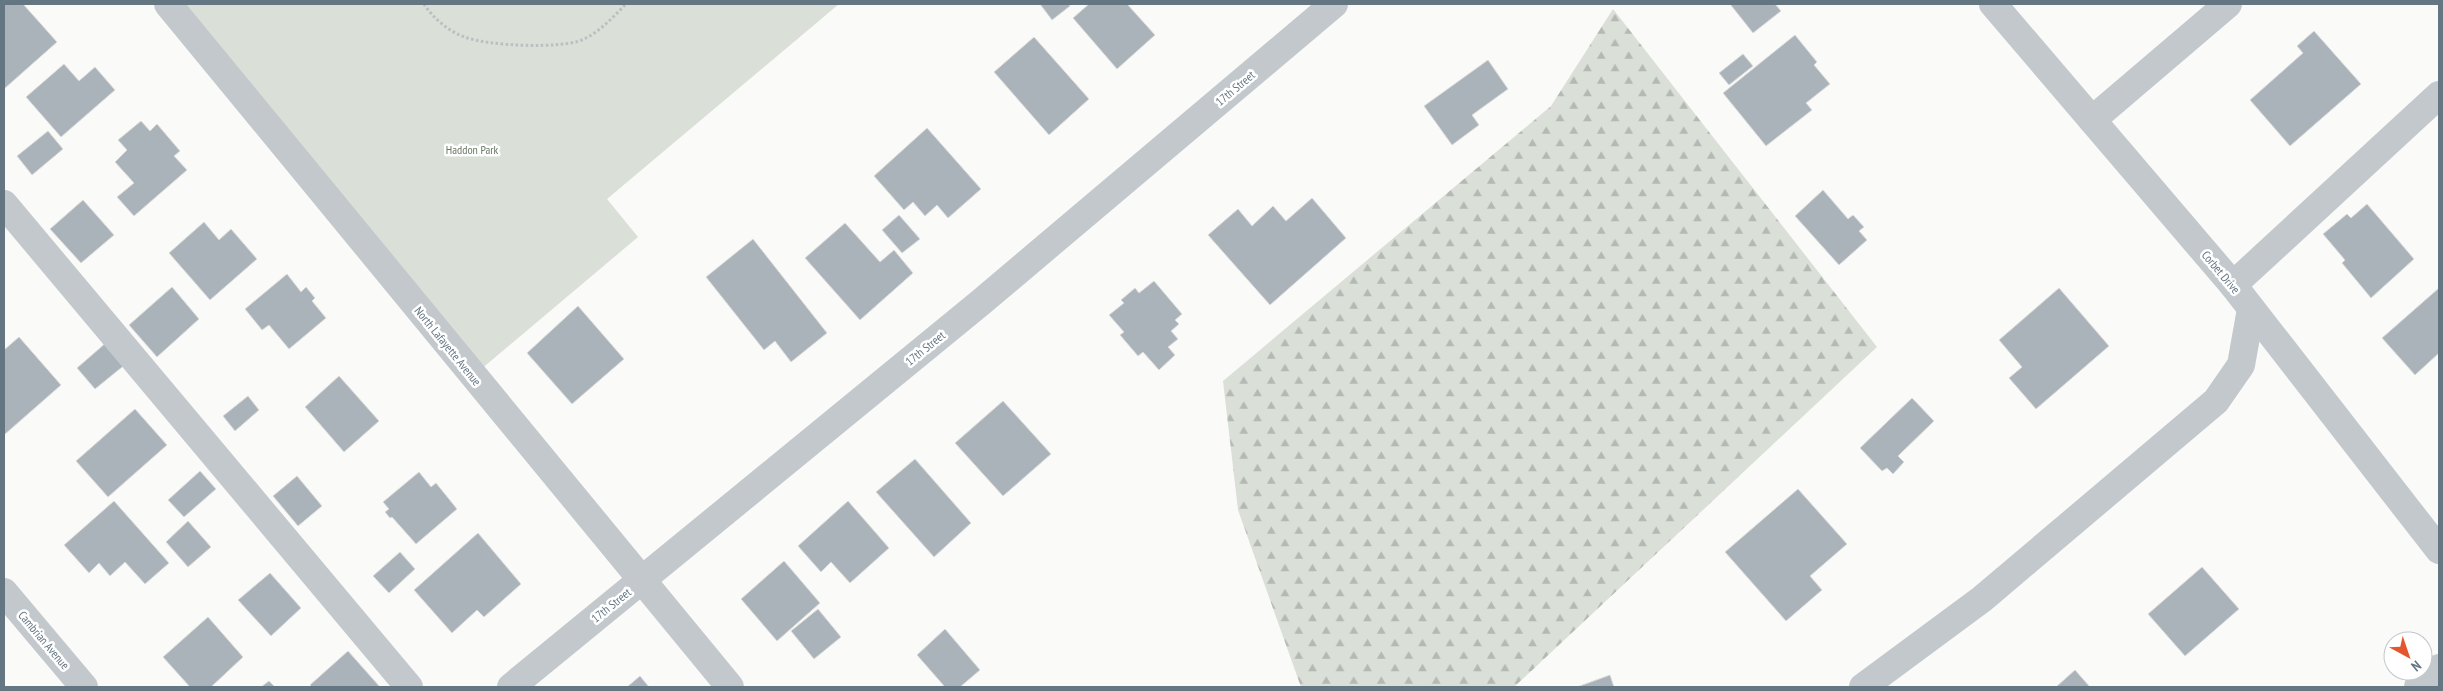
<svg xmlns="http://www.w3.org/2000/svg" width="2443" height="691" viewBox="0 0 2443 691" font-family="'PT Sans Narrow',sans-serif">
<style>
.forest{fill:url(#forest-firs)}
.park{fill:#dadfd7}
.building{fill:#aab3b9;stroke:#dcdcda}
.lines{fill:none;stroke-linecap:round;stroke-linejoin:round}
.path{stroke:#bbbfc2;stroke-width:3;stroke-dasharray:2.5 2.5;stroke-linecap:butt}
.minor{stroke:#c3c8cc;stroke-width:28}
.labels{text-anchor:middle;dominant-baseline:central;stroke-width:5;stroke-linejoin:round;paint-order:stroke}
.street-label{font-size:12px;fill:#657683;stroke:#fff}
.park-label{font-size:12px;fill:#687a64;stroke:#fff}
</style>
<defs>
<pattern id="forest-firs" width="22" height="20" patternUnits="userSpaceOnUse" patternTransform="scale(1.25)"><rect width="22" height="20" fill="#dadfd7"/><path d="M5 1l3.5 6h-7zM16 11l3.5 6h-7z" fill="#b4b9b4"/></pattern>
</defs>
<rect width="100%" height="100%" fill="#fafaf8"/>
<polygon class="forest" points="1613,9 1877,347 1514,687 1301,687 1238,510 1223,381 1551,106"/>
<polygon class="park" points="168,4 839,4 607,199 638,237 473,376"/>
<g class="building">
<polygon points="4,4 23,4 57,42 4,89"/>
<polygon points="1040,4 1069,4 1070,6 1052,20"/>
<polygon points="1089,4 1127,4 1155,35 1117,69 1073,18"/>
<polygon points="1730,4 1775,4 1781,11 1753,33"/>
<polygon points="2314,31 2361,84 2290,146 2250,100 2303,53 2297,46"/>
<polygon points="1795,35 1817,62 1814,65 1830,84 1806,103 1812,110 1766,146 1723,93"/>
<polygon points="1034,37 1089,99 1049,135 994,72"/>
<polygon points="1743,54 1753,66 1729,85 1719,73"/>
<polygon points="1488,60 1508,89 1472,115 1479,125 1452,145 1424,106"/>
<polygon points="64,64 79,81 95,67 115,90 61,137 26,97"/>
<polygon points="141,121 150,131 157,124 180,151 174,156 187,170 134,216 117,197 134,183 115,162 127,150 118,140"/>
<polygon points="927,128 981,189 948,218 937,205 925,216 913,202 904,210 874,176"/>
<polygon points="48,131 63,149 32,175 17,156"/>
<polygon points="1823,190 1848,219 1853,215 1864,227 1859,231 1867,240 1839,265 1795,216"/>
<polygon points="1312,198 1346,238 1270,305 1208,235 1238,209 1252,226 1273,206 1286,221"/>
<polygon points="83,200 114,235 81,263 50,229"/>
<polygon points="2367,204 2414,259 2371,298 2342,263 2345,260 2323,234 2347,214 2351,218"/>
<polygon points="899,215 920,239 902,253 882,230"/>
<polygon points="204,222 219,240 231,229 257,259 210,300 169,253"/>
<polygon points="845,223 880,262 894,250 913,273 860,320 805,258"/>
<polygon points="753,239 827,333 791,362 775,341 764,350 706,277"/>
<polygon points="287,274 301,292 306,287 315,298 312,301 326,318 289,349 269,325 262,330 245,309"/>
<polygon points="1154,281 1182,314 1175,320 1179,324 1171,331 1178,339 1168,347 1175,355 1159,370 1143,352 1138,356 1120,335 1124,332 1109,315 1124,303 1121,300 1135,288 1139,293"/>
<polygon points="172,287 199,319 157,357 129,325"/>
<polygon points="2059,288 2109,346 2036,409 2009,378 2022,367 1999,340"/>
<polygon points="2439,288 2439,353 2415,375 2382,338"/>
<polygon points="578,306 624,359 572,404 527,353"/>
<polygon points="19,337 61,385 4,435 4,350"/>
<polygon points="108,341 127,363 95,389 77,368"/>
<polygon points="339,376 379,421 344,452 305,407"/>
<polygon points="248,396 259,410 235,431 223,416"/>
<polygon points="1912,398 1934,421 1898,456 1904,462 1893,474 1887,468 1882,471 1860,448"/>
<polygon points="1003,401 1051,454 1003,496 955,443"/>
<polygon points="135,409 167,445 108,497 76,461"/>
<polygon points="915,459 971,523 934,557 876,492"/>
<polygon points="200,471 216,489 184,517 168,500"/>
<polygon points="419,472 431,487 436,483 457,509 416,544 392,517 390,518 385,512 389,509 383,502"/>
<polygon points="297,476 322,506 298,526 273,496"/>
<polygon points="1798,489 1847,544 1810,576 1822,590 1786,621 1725,552"/>
<polygon points="114,501 169,563 145,584 125,562 110,576 99,563 89,573 64,545"/>
<polygon points="848,501 889,548 850,583 831,562 821,572 798,546"/>
<polygon points="188,521 211,547 188,567 166,542"/>
<polygon points="478,533 521,584 484,617 477,610 452,633 414,590"/>
<polygon points="400,552 415,569 389,593 373,576"/>
<polygon points="784,561 820,603 777,641 741,599"/>
<polygon points="2202,567 2239,609 2185,656 2148,614"/>
<polygon points="270,573 301,608 271,636 238,600"/>
<polygon points="818,609 841,637 814,659 791,631"/>
<polygon points="208,617 243,657 211,687 190,687 163,657"/>
<polygon points="945,629 980,670 960,687 945,687 917,655"/>
<polygon points="348,651 380,687 312,687 310,685"/>
<polygon points="2075,670 2090,687 2056,687"/>
<polygon points="1610,675 1614,687 1577,687"/>
<polygon points="640,676 649,687 627,687"/>
<polygon points="269,681 275,687 261,687"/>
</g>
<g class="lines">
<path class="path" d="M424 4C432 17 449 32 465 37 487 46 560 49 582 40 600 32 613 17 626 4"/>
<g class="minor">
<polyline points="168,4 730,687"/>
<polyline points="1993,4 2233,285 2439,550"/>
<polyline points="2092,120 2228,4"/>
<polyline points="4,204 409,687"/>
<polyline points="2233,285 2439,95"/>
<polyline points="4,592 84,687"/>
<polyline points="511,687 980,303 1334,4"/>
<polyline points="1863,687 1982,599 2216,401 2241,365 2251,309"/>
<polyline points="2418,687 2439,668"/>
</g>
</g>
<g class="labels">
<g class="street-label">
<text transform="translate(1235 88) rotate(-40)">17th Street</text>
<text transform="translate(2221 272) rotate(50)">Corbet Drive</text>
<text transform="translate(448 346) rotate(51)">North Lafayette Avenue</text>
<text transform="translate(925 348) rotate(-39)">17th Street</text>
<text transform="translate(611 605) rotate(-39)">17th Street</text>
<text transform="translate(44 640) rotate(50)">Cambrian Avenue</text>
</g>
<g class="park-label">
<text x="472" y="149">Haddon Park</text>
</g>
</g>
<rect width="2443" height="691" fill="none" stroke="#657683" stroke-width="10"/>
<g transform="translate(2408 656) rotate(140)"><circle r="24" fill="#ffffff" stroke="#c1c8cd"/>
<path d="M0-4L9 19L0 12L-9 19Z" fill="#e4572e"/>
<text y="-8" font-size="14" font-weight="bold" text-anchor="middle" fill="#657683">N</text>
</g>
</svg>
